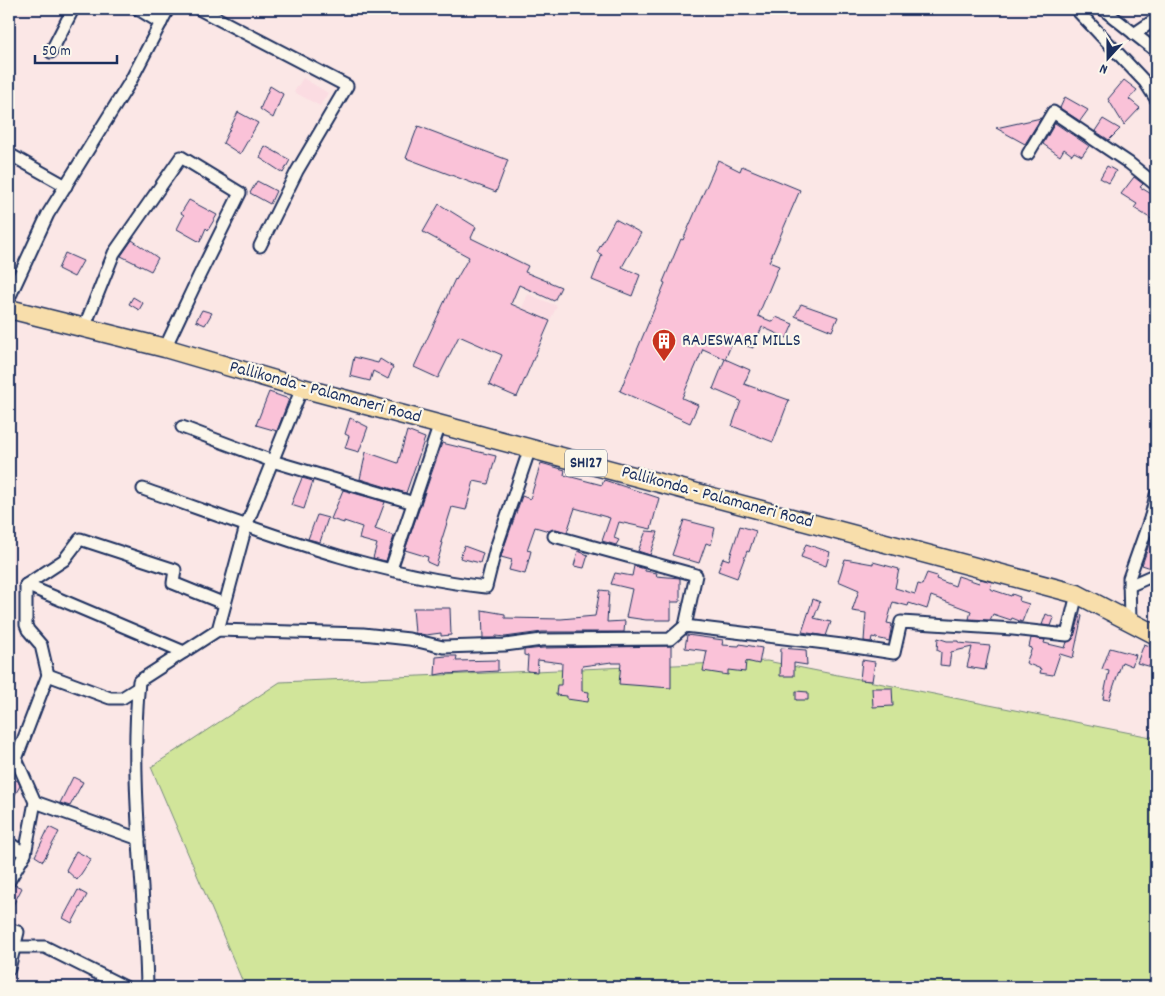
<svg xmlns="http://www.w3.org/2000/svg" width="1165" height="996" viewBox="0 0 1165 996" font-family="Dekko,sans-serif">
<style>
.built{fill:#fbdce2}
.green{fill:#d1e59a;stroke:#768a7c}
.building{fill:#fac2d8;stroke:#1b2f5e}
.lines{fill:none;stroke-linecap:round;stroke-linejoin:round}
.street-casing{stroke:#1b2f5e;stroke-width:15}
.primary-casing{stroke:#1b2f5e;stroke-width:21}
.street{stroke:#fbf7ec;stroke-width:11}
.primary{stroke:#f8deab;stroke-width:18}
.labels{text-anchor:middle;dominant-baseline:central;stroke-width:4.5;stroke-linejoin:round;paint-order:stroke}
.shield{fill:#fbf7ec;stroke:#5e6b89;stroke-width:1}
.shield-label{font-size:16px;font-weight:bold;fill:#1b2f5e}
.poi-label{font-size:18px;fill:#1b2f5e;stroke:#fbf7ec;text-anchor:start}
.street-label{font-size:18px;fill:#1b2f5e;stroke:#fbf7ec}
</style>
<rect width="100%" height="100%" fill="#fbe7e6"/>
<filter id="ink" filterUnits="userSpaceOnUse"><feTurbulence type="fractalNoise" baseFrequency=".02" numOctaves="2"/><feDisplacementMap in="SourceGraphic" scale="10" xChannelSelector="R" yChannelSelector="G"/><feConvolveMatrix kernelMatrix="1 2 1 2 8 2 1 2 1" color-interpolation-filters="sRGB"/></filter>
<g filter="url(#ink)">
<g class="built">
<polygon points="303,78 328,93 320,106 294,92"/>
<polygon points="528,294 557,306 550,320 522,308"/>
</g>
<polygon class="green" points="767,661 1156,738 1156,987 245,987 151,767 280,682"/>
<g class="building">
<polygon points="1124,80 1137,90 1129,99 1140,108 1124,125 1108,99"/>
<polygon points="270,86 283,94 273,118 260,109"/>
<polygon points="1065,97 1088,110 1080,121 1060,108"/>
<polygon points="238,112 258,123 240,154 223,143"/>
<polygon points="1041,118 1025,144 996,128"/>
<polygon points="1103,119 1120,129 1109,140 1095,131"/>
<polygon points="1055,123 1089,146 1082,156 1074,152 1072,155 1064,149 1060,156 1043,144"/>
<polygon points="418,126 508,160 496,192 406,158"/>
<polygon points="265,146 290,160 283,173 260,158"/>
<polygon points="718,160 740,171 742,166 800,190 769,262 779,266 758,316 773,322 776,317 793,324 787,338 762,327 753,348 733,341 725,359 703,349 682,398 698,405 690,423 620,391 665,283 663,282 681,239 683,240"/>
<polygon points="1107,166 1116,171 1109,183 1100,178"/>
<polygon points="1134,177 1143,184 1140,187 1156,197 1156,222 1134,208 1137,204 1121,194"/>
<polygon points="257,181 276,191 270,204 250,193"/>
<polygon points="189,200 217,215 208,230 206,228 200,242 177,229 184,215 181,213"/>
<polygon points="439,204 476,227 471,238 528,266 525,272 561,287 554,301 519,285 511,304 550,321 517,397 489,385 502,355 459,336 438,378 414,367 455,279 456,280 469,257 423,232"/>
<polygon points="615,219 641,233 622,267 640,275 632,296 592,280 602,255 597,252"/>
<polygon points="132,240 158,258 151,271 121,256"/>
<polygon points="65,253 83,261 74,277 58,269"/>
<polygon points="133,297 143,303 139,310 129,304"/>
<polygon points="801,304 838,317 832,331 795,316"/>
<polygon points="202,310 212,313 205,325 196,321"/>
<polygon points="354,357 378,363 380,359 393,367 388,379 373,371 370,381 350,376"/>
<polygon points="725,359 750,370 744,384 789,400 773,442 732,426 741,401 713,389"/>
<polygon points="269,392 289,399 277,431 256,425"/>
<polygon points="350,418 368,427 359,452 345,448 349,436 345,434"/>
<polygon points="407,431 425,438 406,493 360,479 366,452 398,463"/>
<polygon points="442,443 496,456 488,484 474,481 466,510 452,507 441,542 443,543 436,566 427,562 428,557 405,550"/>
<polygon points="541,463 565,470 564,475 602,485 604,480 659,498 651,529 619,522 614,538 619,540 616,545 602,541 610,518 575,508 567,532 556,529 549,531 535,527 527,550 531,551 525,574 509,570 512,560 501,557 502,553 522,496 530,499"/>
<polygon points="302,478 313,481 304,509 291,505"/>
<polygon points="343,490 385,502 375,529 394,536 386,561 373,558 377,544 359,539 362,527 344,521 344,523 331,519"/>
<polygon points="317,515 328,518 320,542 308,539"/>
<polygon points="684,520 715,528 711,545 706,543 699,563 672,555"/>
<polygon points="1156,524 1156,553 1153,567 1151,568 1142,565"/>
<polygon points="740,526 756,531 749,552 747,551 737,578 718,571 723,558 729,560"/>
<polygon points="646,531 658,532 650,555 638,551"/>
<polygon points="806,544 830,552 826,566 801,557"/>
<polygon points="464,546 483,553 480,563 460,558"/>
<polygon points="578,551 588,555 584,568 574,566"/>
<polygon points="845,559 873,564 873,562 899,569 895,588 915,594 918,584 922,585 927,573 937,576 936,579 955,586 958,576 979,583 980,579 992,582 990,589 1011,596 1012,594 1020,597 1019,601 1029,604 1022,622 1012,618 1011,620 993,614 990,620 969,619 971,611 931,596 927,609 909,603 908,606 893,602 887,623 892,624 889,641 872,637 871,642 864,641 866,613 852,611 859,590 838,581"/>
<polygon points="634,566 645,569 645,571 657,573 656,576 680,578 680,602 671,602 671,620 646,620 626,617 632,589 611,584 615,573 632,576"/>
<polygon points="600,590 609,591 607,622 625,621 624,632 542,632 505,637 496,636 496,638 483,638 482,610 505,614 505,618 561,619 595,616"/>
<polygon points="813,599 820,602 814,618 831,622 826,636 802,632"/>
<polygon points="413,608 450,608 451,635 441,636 441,633 426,635 415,633"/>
<polygon points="1046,614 1054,618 1051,626 1042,625"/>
<polygon points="1080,615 1082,616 1073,658 1060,654 1053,675 1040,673 1041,669 1026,663 1032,648 1029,647 1031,638 1045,640 1044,643 1065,648 1067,642 1072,640 1074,637"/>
<polygon points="687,635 723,640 722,645 739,646 740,644 762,648 759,664 746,661 745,672 728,670 728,675 703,671 707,651 685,648"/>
<polygon points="938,638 947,641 959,641 959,643 990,646 985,670 967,667 972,647 951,652 949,666 940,665 941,652 937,650"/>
<polygon points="1144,644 1156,648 1152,657 1155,658 1152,667 1137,663"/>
<polygon points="671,646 671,688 619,684 621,663 612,663 612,662 582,666 582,691 589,692 588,702 567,699 567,696 556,695 557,685 561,685 562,663 538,660 537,672 527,671 528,656 524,655 524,650 543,648"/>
<polygon points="781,648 806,650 807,665 794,663 794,676 780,676"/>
<polygon points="1110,648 1136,655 1132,666 1122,662 1109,700 1103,699 1109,671 1102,669"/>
<polygon points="447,656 457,656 456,661 498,660 498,671 446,674 446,673 435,675 436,657"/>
<polygon points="862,660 875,662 872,681 860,680"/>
<polygon points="872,688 892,688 893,706 873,707"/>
<polygon points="796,691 808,692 808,700 796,700"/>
<polygon points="9,777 18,781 20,786 9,805"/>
<polygon points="73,777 83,782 70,806 60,803"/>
<polygon points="49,827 59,832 43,861 35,856"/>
<polygon points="76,851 91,859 77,880 66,870"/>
<polygon points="15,885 22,888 9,913 9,891"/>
<polygon points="78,890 87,895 72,923 63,918"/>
</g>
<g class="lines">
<defs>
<g id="street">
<polyline points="138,9 161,23"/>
<polyline points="199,9 347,86 297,171 260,246"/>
<polyline points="1076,9 1145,82 1156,99"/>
<polyline points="1103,9 1156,51"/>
<polyline points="1134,34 1156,19"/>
<polyline points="51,52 73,9"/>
<polyline points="9,154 66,186"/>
<polyline points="1028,154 1053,112 1129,163 1156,185"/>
<polyline points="9,298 48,214 130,82 168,9"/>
<polyline points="84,328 114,253 181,157 240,193 198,278 165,348"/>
<polyline points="182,427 272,461 414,503"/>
<path d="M143 489C255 528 367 574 486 587L495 551 530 448"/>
<polyline points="1151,516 1156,495"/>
<polyline points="554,536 696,575 685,626"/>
<polyline points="391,569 440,424"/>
<polyline points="26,585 64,560 80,539 175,570 173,583 225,604"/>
<polyline points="26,585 184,652"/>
<polyline points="26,585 26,625 28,630 41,645 48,675"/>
<polyline points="1129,586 1156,574"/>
<polyline points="1130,621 1129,578 1151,516 1156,515"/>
<polyline points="218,630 246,526 302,388"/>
<polyline points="16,759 48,675 110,698 122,698 138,688"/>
<polyline points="9,768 16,759 35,802 25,854 9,843"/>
<polyline points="35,802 139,839"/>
<polyline points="9,881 25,854"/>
<polyline points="9,929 18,932 9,969"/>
<polyline points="9,947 45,947 125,987"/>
<path d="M147 987C145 885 129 783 139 681L218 630 363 634 409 639 443 647 505 645 542 640 670 639 685 626 842 645 894 653 901 622 1013 629 1067 635 1077 594"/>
</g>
<polyline id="primary" points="9,309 165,348 302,388 1077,594 1156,635"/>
</defs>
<use href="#street" class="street-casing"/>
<use href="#primary" class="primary-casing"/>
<use href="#street" class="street"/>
<use href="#primary" class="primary"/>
</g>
</g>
<defs>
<symbol id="building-pin" viewBox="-11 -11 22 30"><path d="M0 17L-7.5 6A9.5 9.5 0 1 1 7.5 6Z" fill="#c8321e" stroke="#fbf7ec"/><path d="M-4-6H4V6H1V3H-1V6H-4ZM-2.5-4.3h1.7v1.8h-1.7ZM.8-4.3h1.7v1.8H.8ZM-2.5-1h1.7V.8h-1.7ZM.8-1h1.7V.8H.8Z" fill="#fff"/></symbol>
</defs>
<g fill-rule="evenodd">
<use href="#building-pin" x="650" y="327" width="28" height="38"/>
</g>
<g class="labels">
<rect class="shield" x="565" y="449.5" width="42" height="27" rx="4"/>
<g class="shield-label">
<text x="586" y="463">SH127</text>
</g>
<g class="poi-label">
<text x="682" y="341">RAJESWARI MILLS</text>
</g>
<g class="street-label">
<text transform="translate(325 393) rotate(15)">Pallikonda - Palamaneri Road</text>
<text transform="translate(717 498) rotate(15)">Pallikonda - Palamaneri Road</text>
</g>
</g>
<rect width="1165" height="996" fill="none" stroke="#fbf7ec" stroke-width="30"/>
<rect x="15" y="15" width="1135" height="966" fill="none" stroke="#1b2f5e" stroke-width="2" filter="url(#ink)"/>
<g transform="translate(1108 58) rotate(201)" stroke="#fbf7ec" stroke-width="4" paint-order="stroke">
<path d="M0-4L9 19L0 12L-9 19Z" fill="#1b2f5e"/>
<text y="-8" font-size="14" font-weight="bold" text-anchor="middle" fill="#1b2f5e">N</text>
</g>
<path d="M35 55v8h82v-8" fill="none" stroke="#1b2f5e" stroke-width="2.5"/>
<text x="42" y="55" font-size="15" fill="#1b2f5e" stroke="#fbf7ec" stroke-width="4" paint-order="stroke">50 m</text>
</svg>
